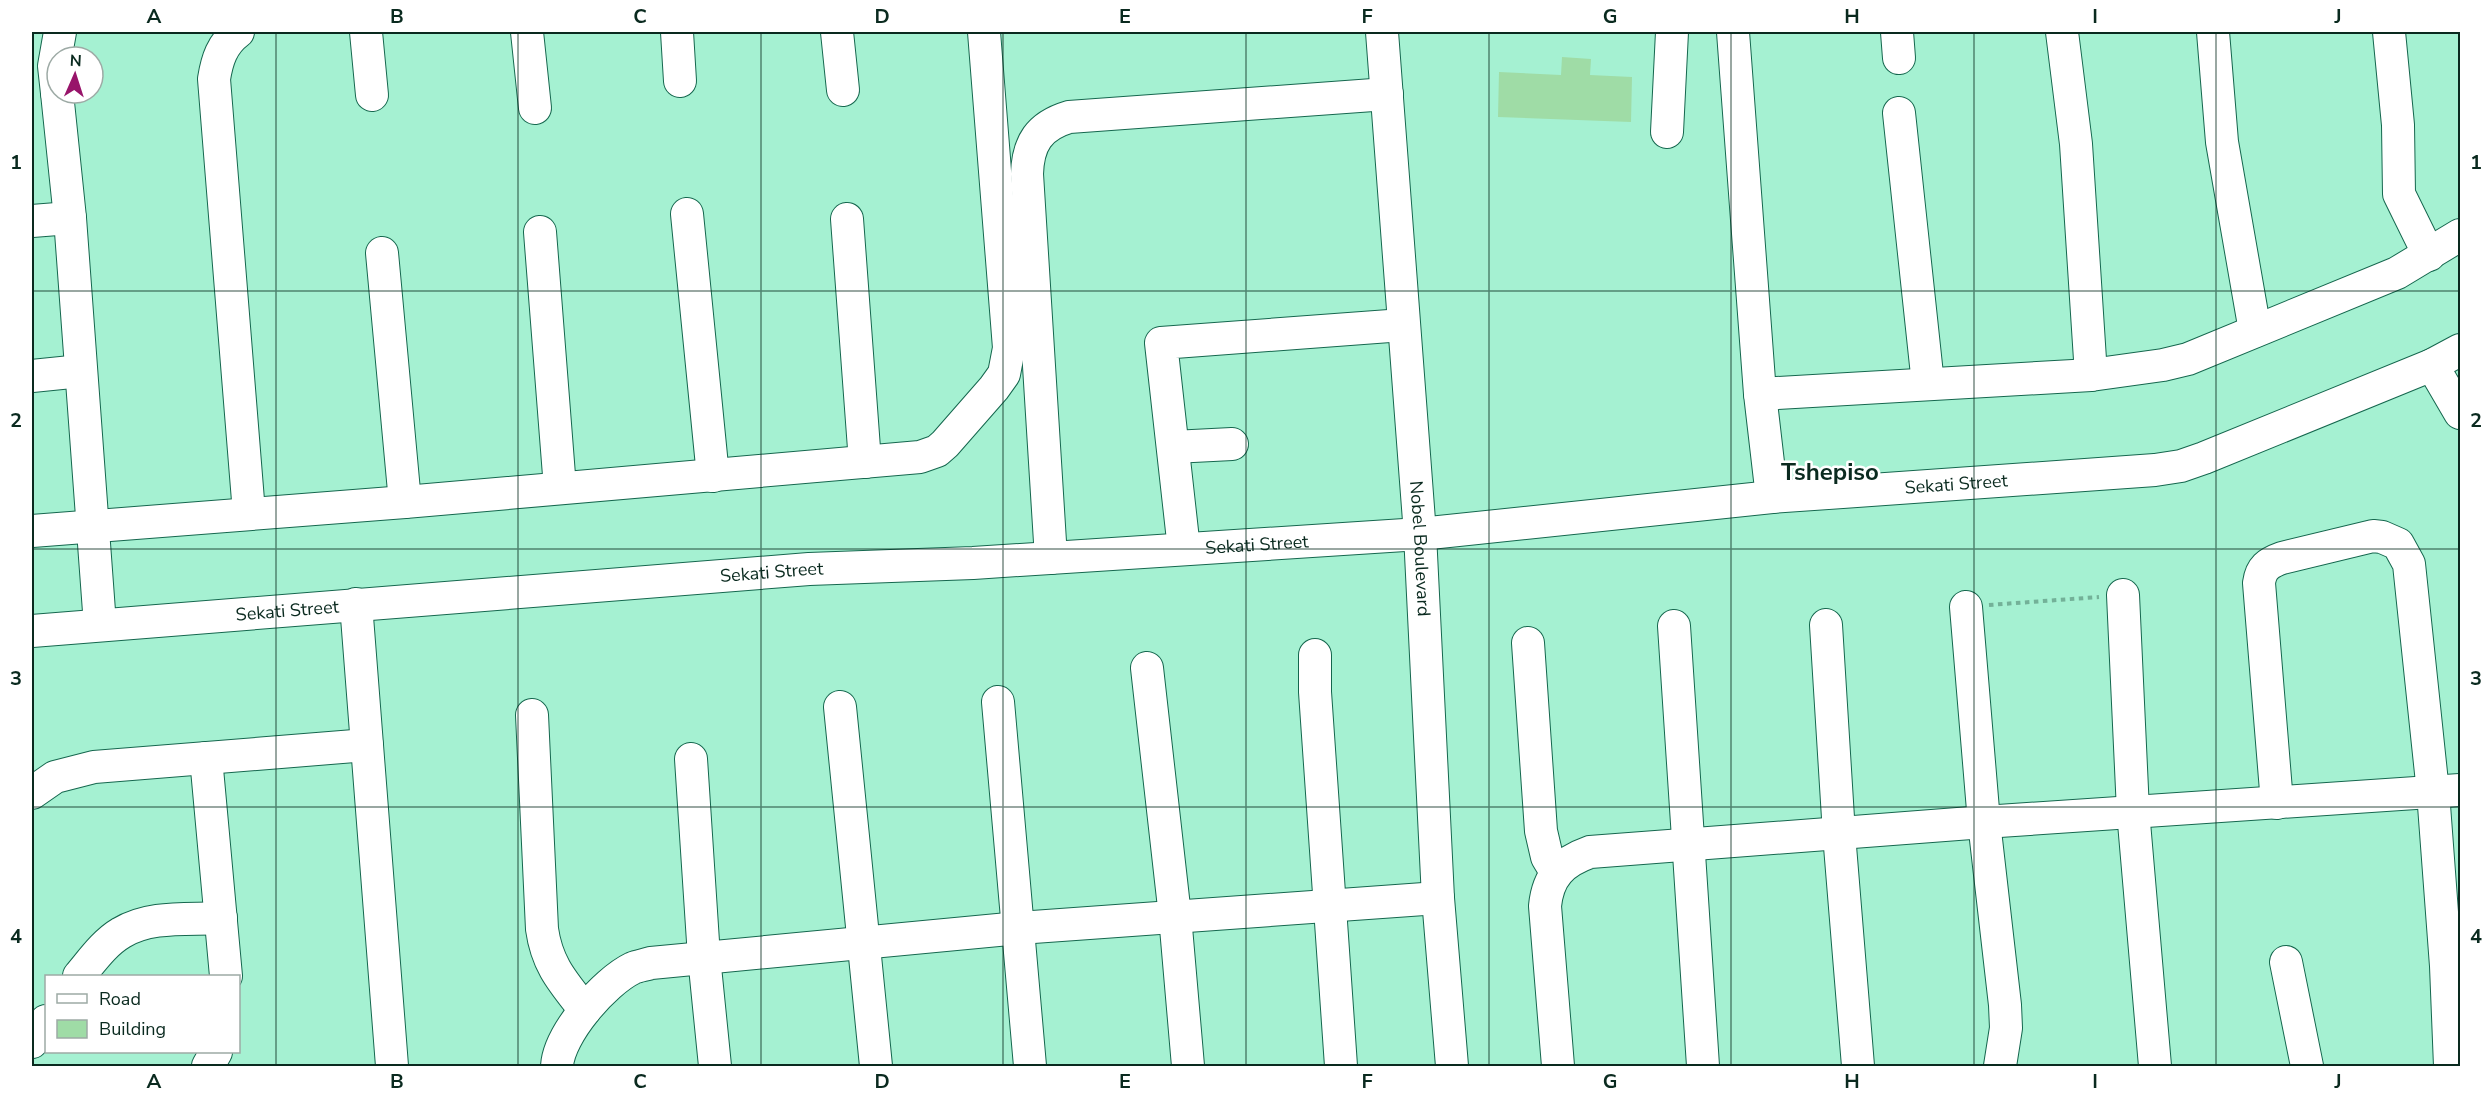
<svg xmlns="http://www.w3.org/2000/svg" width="2492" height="1098" viewBox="0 0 2492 1098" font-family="'Nunito Sans',sans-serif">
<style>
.building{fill:#9fdca6}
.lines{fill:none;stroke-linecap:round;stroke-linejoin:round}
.minor-casing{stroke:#15674e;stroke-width:34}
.path{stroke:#73b198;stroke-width:4;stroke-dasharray:4.5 4.5;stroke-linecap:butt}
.minor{stroke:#fff;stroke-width:32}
.grid{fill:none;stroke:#0a2a1f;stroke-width:1.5;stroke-opacity:0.55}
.labels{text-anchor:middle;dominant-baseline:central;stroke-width:5;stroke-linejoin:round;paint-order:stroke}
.street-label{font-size:18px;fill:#0a2a1f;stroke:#fff}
.district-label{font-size:24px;font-weight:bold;fill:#0a2a1f;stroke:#fff}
.neatline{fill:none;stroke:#0a2a1f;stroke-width:2}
.grid-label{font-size:20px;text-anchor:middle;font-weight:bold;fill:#0a2a1f}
</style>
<rect width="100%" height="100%" fill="#a5f1d2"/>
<polygon class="building" points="1562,57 1591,59 1590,75 1632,77 1631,122 1498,117 1499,72 1561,75"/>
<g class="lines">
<defs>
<g id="minor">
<path d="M238 32C222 44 217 60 214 79L249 513"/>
<polyline points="366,32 372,95"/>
<polyline points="527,32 535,108"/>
<polyline points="677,32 680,81"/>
<polyline points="837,32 843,90"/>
<path id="s1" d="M1382 32 1420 534 1438 898 1452 1066"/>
<polyline points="1733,32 1760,394 1772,497"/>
<polyline points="1897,32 1899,58"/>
<polyline points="2062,32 2076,144 2091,375"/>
<polyline points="2213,32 2222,142 2255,331"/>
<polyline points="2389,32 2398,125 2399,194 2429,255"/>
<polyline points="57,93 70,218 100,625"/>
<polyline points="57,93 54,66 60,32"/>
<polyline points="1899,113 1928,384"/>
<polyline points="1667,132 1672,32"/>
<polyline points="687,214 713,476"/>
<polyline points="847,219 865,462"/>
<polyline points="32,221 70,218"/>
<polyline points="540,232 560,488"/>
<polyline points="382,253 405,502"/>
<polyline points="2432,365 2460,413"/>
<polyline points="32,376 81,371"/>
<polyline points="1760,394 2091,375 2163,365 2188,359 2397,273 2460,235"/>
<polyline points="1173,447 1232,444"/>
<polyline points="32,531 405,502 920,457 937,451 945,444 994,388 1004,374 1009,348 984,32"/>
<polyline points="1184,549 1161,343 1403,325"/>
<path d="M1051 558 1027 174C1028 143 1039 126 1069 117L1387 94"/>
<polyline points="2123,595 2133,811 2155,1066"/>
<polyline points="356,604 392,1066"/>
<polyline points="1966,607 1984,822 2005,1005 2006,1028 2000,1066"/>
<polyline points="1826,625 1839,834 1858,1066"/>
<polyline points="1674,626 1703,1066"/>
<path id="s2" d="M32 631 809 569 973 563 1420 534 1772 497 2155 470 2181 466 2204 458 2432 365 2460 350"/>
<polyline points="1528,643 1541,831 1547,857 1556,872"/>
<polyline points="1315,655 1315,692 1341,1066"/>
<polyline points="1147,668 1175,916 1188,1066"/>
<polyline points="998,702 1030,1066"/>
<polyline points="840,707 876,1066"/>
<path d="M532 715 542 929C547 965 563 982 585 1010"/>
<polyline points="206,758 226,976"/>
<polyline points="691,759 704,957 715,1066"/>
<polyline points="32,793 55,777 94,767 367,745"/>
<path d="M2277 803 2259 583C2261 568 2268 563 2282 558L2373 536 2382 537 2398 544 2409 564 2433 792 2446 966 2450 1066"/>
<polyline points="2286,962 2307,1066"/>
<path d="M79 976C91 962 104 943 121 933 150 915 188 920 221 918"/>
<polyline points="32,1042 46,1021"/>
<polyline points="208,1066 216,1052"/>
<path d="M557 1066C559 1034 604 982 633 968 638 966 645 965 651 963L1019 928 1438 898"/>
<path d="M1558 1066 1545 906C1548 876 1562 862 1590 852L1984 822 2460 790"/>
</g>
</defs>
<use href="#minor" class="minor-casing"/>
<polyline class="path" points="1989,605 2099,597"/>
<use href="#minor" class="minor"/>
</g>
<path class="grid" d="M276 32V1066M518 32V1066M761 32V1066M1003 32V1066M1246 32V1066M1489 32V1066M1731 32V1066M1974 32V1066M2216 32V1066M32 291H2460M32 549H2460M32 807H2460"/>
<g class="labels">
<g class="street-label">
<text stroke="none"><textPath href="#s2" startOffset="1930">Sekati Street</textPath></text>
<text stroke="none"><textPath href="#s2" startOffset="1228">Sekati Street</textPath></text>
<text stroke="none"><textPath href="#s1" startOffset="518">Nobel Boulevard</textPath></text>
<text stroke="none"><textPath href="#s2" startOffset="742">Sekati Street</textPath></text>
<text stroke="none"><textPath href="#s2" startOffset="256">Sekati Street</textPath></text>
</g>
<g class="district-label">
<text x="1830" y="472">Tshepiso</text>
</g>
</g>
<rect width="2492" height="1098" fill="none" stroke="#ffffff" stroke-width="66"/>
<rect x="45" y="975" width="195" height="78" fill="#ffffff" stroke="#9daaa5" stroke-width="1.5"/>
<rect x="57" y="994" width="30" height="9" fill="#ffffff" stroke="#9daaa5" stroke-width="1.5"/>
<text x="99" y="1005" font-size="18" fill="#0a2a1f">Road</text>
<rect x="57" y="1020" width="30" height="18" fill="#9fdca6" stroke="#9daaa5" stroke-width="1.5"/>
<text x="99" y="1035" font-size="18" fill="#0a2a1f">Building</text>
<g transform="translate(75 75) rotate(3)"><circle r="28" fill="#ffffff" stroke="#9daaa5" stroke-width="1.5"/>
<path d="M0-4.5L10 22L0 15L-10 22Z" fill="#98146a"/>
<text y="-9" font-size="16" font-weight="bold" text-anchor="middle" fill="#0a2a1f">N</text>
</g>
<rect x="33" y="33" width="2426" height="1032" class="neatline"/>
<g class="grid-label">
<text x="154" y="23">A</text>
<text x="397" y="23">B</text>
<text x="640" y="23">C</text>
<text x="882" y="23">D</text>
<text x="1125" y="23">E</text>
<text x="1367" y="23">F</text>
<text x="1610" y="23">G</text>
<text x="1852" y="23">H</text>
<text x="2095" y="23">I</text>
<text x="2338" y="23">J</text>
<text x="16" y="169">1</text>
<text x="2476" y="169">1</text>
<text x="16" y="427">2</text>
<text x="2476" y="427">2</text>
<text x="16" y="685">3</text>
<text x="2476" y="685">3</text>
<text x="16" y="943">4</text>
<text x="2476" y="943">4</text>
<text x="154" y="1088">A</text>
<text x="397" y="1088">B</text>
<text x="640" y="1088">C</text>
<text x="882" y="1088">D</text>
<text x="1125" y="1088">E</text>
<text x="1367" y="1088">F</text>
<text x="1610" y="1088">G</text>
<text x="1852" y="1088">H</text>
<text x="2095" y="1088">I</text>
<text x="2338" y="1088">J</text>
</g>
</svg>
